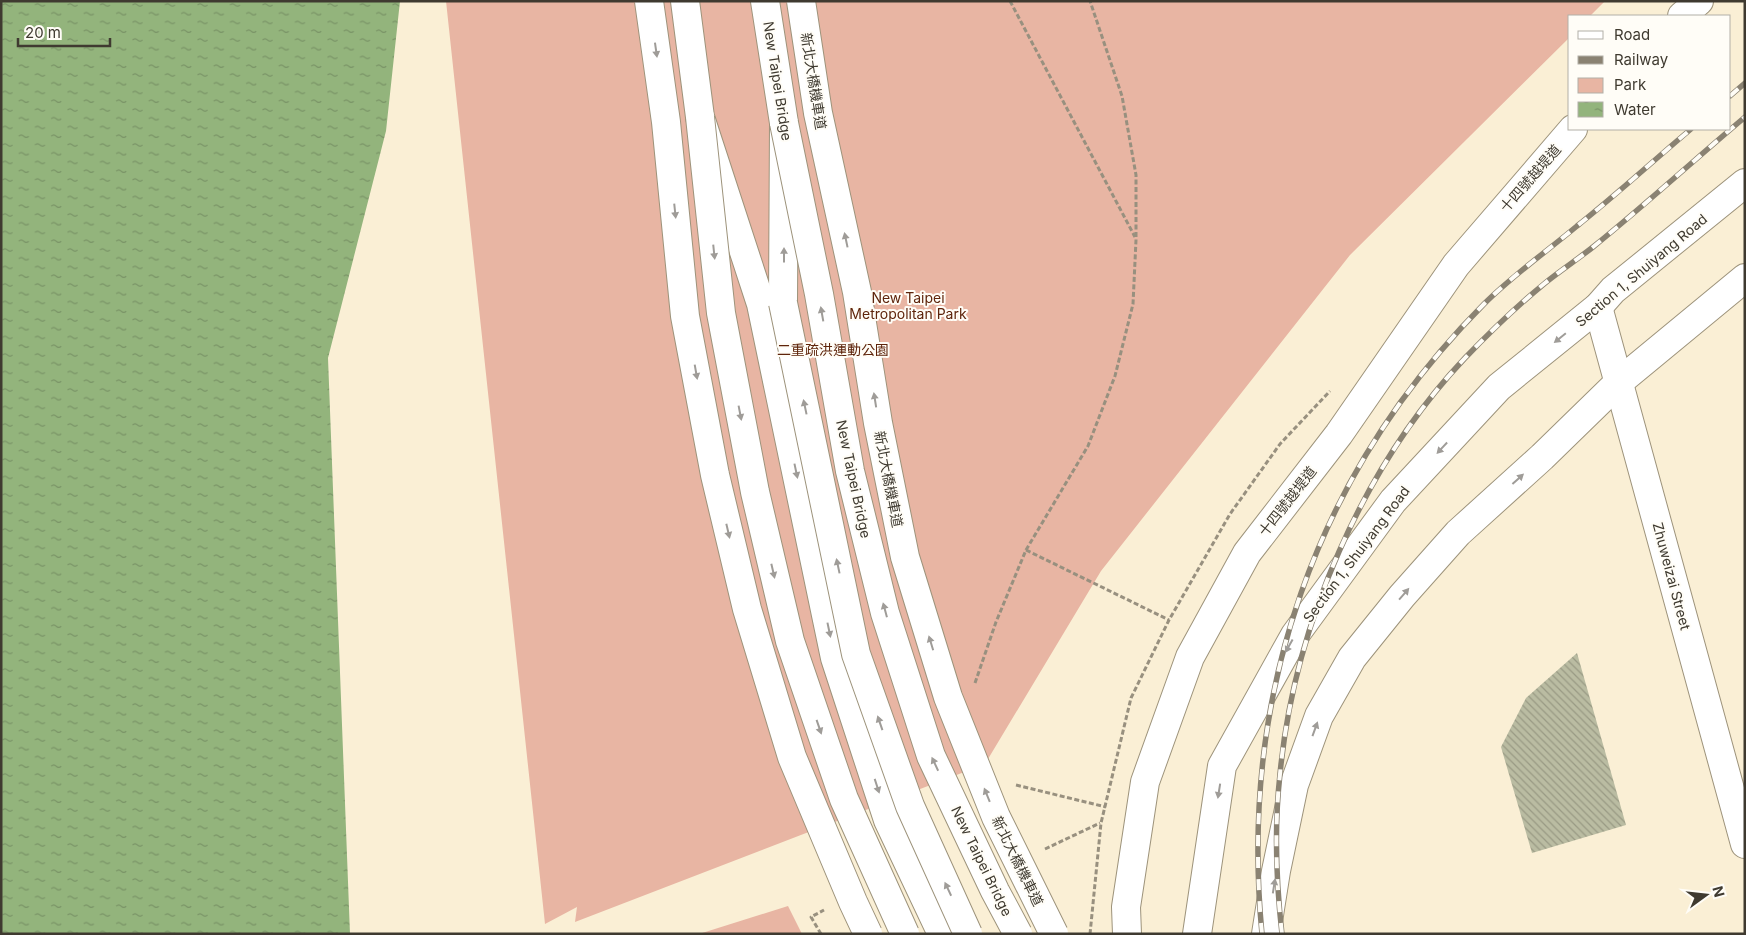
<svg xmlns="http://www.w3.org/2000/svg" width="1746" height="935" viewBox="0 0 1746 935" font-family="Inter,'Noto Sans TC',sans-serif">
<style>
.park{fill:#e8b5a3}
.water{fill:url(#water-ripples)}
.building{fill:url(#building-back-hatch)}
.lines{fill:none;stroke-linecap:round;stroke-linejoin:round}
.minor-casing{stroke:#9d937b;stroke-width:30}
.highway-casing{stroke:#9d937b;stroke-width:30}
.path{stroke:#98907f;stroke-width:3;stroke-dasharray:5 2.5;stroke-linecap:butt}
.minor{stroke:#fff;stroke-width:28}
.highway{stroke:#fff;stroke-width:28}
.rail-casing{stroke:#8a8272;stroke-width:5.5}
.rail{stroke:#fffdf7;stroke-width:4;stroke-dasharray:11;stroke-linecap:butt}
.minor-bridge-casing{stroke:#9d937b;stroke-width:30;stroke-linecap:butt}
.highway-bridge-casing{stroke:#9d937b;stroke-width:30;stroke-linecap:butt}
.minor-bridge{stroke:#fff;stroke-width:28}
.highway-bridge{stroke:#fff;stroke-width:28}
.oneway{fill:#9f9c98}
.labels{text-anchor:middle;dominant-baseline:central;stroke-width:4;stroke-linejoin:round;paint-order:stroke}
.street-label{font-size:14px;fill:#3f3a30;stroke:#fffdf7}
.park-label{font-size:14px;fill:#5e240b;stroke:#fffdf7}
</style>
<defs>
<pattern id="water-ripples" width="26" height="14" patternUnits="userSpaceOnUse" patternTransform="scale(1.25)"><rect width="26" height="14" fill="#93b47c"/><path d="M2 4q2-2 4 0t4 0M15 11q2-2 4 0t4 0" fill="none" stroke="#799366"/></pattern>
<pattern id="building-back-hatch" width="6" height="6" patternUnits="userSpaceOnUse" patternTransform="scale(1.25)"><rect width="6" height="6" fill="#babca2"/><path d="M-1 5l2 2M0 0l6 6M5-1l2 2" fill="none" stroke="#999a84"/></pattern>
</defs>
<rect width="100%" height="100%" fill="#faefd5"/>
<g class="park">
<polygon points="446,1 1605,1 1590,16 1570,16 1570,37 1350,255 1101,571 985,764 575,922 577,907 545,924"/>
<polygon points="788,906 802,934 699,934"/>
</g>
<polygon class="water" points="1,1 400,1 386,131 328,358 350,934 1,934"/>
<polygon class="building" points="1577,653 1626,825 1532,853 1501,747 1526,698"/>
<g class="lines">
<defs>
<g id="minor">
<polyline points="1682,16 1699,1"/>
<polyline points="1598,307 1745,844"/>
<polyline points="1127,934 1126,907 1145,782 1190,657 1247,553 1339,434 1456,265 1573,129"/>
<polyline points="1197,934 1222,766 1295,635 1393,501 1499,387 1598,307 1613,290 1745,183"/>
<polyline points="1266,934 1276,871 1294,785 1319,716 1352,658 1402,596 1458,533 1542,457 1619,382 1745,278"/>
</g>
<g id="highway">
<polyline points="685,1 700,117 761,304 835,658 888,820 942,934"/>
<polyline points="765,1 784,123 783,303"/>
</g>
</defs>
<use href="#minor" class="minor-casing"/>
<use href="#highway" class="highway-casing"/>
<g class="path">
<polyline points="1010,1 1135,237"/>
<polyline points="1026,550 1169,620"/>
<polyline points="975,683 996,622 1026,550 1088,446 1115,376 1133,304 1136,240 1136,175 1122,96 1090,1"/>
<polyline points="1016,785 1106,807"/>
<polyline points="1045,849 1100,823"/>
<polyline points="821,934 811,917 824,910"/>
<polyline points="1090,934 1101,823 1131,698 1169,620 1230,514 1280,444 1330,391"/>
</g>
<use href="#minor" class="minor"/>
<use href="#highway" class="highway"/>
<defs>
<g id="rail">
<polyline points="1730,96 1745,83"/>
<path d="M1262 934C1239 695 1315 474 1484 304 1513 275 1546 252 1577 226 1616 195 1653 161 1691 129"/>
<path d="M1282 934C1276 881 1274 828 1280 774 1294 626 1362 467 1465 358 1491 331 1517 306 1545 283 1561 270 1578 259 1593 247 1645 205 1694 160 1745 117"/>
</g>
</defs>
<use href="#rail" class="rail-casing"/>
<use href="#rail" class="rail"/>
<defs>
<g id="minor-bridge">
<polyline points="649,1 666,122 685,316 715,475 747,609 792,757 853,902 868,934"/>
<polyline points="801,1 818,113 857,292 878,423 905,557 948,697 996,817 1054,934"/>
</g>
<g id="highway-bridge">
<polyline points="700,117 721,313 755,492 790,641 844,799 905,934"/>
<polyline points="784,123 819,294 850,471 885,613 931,756 995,891 1018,934"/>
<polyline points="783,303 856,654 910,806 968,934"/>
</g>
</defs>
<use href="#minor-bridge" class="minor-bridge-casing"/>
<use href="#highway-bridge" class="highway-bridge-casing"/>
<use href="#minor-bridge" class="minor-bridge"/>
<use href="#highway-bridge" class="highway-bridge"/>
</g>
<defs><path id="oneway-solid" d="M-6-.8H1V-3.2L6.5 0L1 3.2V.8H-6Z" transform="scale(1.25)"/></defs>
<g class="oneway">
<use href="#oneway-solid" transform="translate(656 50) rotate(82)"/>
<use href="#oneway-solid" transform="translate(675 211) rotate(84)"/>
<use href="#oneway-solid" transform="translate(846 240) rotate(-102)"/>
<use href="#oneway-solid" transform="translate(714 252) rotate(84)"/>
<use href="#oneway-solid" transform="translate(784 255) rotate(-90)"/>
<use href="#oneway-solid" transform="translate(822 314) rotate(-100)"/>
<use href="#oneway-solid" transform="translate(1560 338) rotate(141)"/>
<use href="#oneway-solid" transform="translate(696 372) rotate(80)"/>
<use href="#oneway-solid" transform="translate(875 400) rotate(-99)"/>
<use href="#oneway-solid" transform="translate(805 407) rotate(-102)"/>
<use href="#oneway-solid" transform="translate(740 413) rotate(79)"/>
<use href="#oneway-solid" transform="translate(1442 448) rotate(133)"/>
<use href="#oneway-solid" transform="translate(796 471) rotate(78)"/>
<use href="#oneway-solid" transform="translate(1518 479) rotate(-42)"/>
<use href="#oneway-solid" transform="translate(728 531) rotate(77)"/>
<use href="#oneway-solid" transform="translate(838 566) rotate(-102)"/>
<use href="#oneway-solid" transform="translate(773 571) rotate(77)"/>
<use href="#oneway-solid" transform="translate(1404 594) rotate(-49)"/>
<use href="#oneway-solid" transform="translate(885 610) rotate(-105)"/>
<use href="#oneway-solid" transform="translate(829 630) rotate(78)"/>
<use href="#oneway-solid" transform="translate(931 643) rotate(-107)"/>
<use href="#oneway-solid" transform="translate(1289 646) rotate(119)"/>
<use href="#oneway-solid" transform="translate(880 723) rotate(-109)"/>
<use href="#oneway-solid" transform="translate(819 727) rotate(71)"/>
<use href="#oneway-solid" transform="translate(1315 729) rotate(-70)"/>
<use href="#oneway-solid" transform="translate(935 764) rotate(-115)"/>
<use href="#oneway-solid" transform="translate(877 786) rotate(72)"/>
<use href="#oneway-solid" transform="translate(1219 791) rotate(99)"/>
<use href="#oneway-solid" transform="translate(987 795) rotate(-112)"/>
<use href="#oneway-solid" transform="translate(1274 886) rotate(-81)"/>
<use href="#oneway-solid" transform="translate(948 889) rotate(-115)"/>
</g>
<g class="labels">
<g class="street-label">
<text transform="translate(778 81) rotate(81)">New Taipei Bridge</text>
<text transform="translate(814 81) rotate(81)">新北大橋機車道</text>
<text transform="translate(1530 178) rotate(-49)">十四號越堤道</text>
<text transform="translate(1641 270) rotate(-40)">Section 1, Shuiyang Road</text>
<text transform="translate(854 479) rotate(78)">New Taipei Bridge</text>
<text transform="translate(889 479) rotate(79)">新北大橋機車道</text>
<text transform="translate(1287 501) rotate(-52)">十四號越堤道</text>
<text transform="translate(1356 554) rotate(-53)">Section 1, Shuiyang Road</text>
<text transform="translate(1672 576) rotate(75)">Zhuweizai Street</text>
<text transform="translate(982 861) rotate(64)">New Taipei Bridge</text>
<text transform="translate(1018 861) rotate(64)">新北大橋機車道</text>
</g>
<g class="park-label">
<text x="908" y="297">New Taipei<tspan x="908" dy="16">Metropolitan Park</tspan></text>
<text x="833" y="349">二重疏洪運動公園</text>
</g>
</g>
<rect width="1746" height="935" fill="none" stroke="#3f3a30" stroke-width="5"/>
<rect x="1568" y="15" width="162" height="115" fill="#fffdf7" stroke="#b2afa7"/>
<rect x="1578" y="31" width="25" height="8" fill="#ffffff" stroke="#b2afa7"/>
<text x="1614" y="40" font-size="15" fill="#3f3a30">Road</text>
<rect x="1578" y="56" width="25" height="8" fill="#8a8272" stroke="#b2afa7"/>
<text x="1614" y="65" font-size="15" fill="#3f3a30">Railway</text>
<rect x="1578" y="78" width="25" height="15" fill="#e8b5a3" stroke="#b2afa7"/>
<text x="1614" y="90" font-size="15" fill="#3f3a30">Park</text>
<rect x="1578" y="102" width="25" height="15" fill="url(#water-ripples)" stroke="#b2afa7"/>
<text x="1614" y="115" font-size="15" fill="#3f3a30">Water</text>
<g transform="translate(1706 895) rotate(75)" stroke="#fffdf7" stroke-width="4" paint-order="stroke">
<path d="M0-4L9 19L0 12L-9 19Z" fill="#3f3a30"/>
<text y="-8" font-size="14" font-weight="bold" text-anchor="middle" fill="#3f3a30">N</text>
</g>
<path d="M18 38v8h92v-8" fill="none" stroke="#3f3a30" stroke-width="2.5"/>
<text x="25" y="38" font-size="15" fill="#3f3a30" stroke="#fffdf7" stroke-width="4" paint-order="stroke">20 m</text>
</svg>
